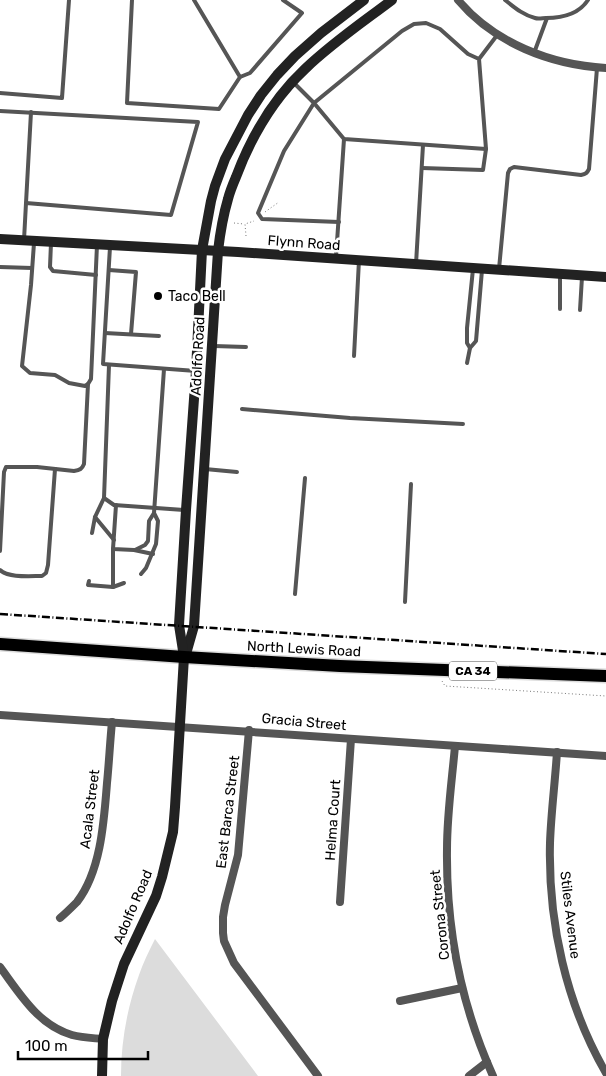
<svg xmlns="http://www.w3.org/2000/svg" width="606" height="1076" viewBox="0 0 606 1076" font-family="Rubik,sans-serif">
<style>
.green{fill:#dcdcdc}
.lines{fill:none;stroke-linecap:round;stroke-linejoin:round}
.primary-casing{stroke:#dbdbdb;stroke-width:15}
.path{stroke:#777;stroke-width:1;stroke-dasharray:1 2.5;stroke-linecap:butt}
.lane{stroke:#555;stroke-width:4}
.street{stroke:#555;stroke-width:8}
.secondary{stroke:#222;stroke-width:10}
.primary{stroke:#000;stroke-width:12}
.rail{stroke:#000;stroke-width:2.5;stroke-dasharray:8 2.5 1 2.5;stroke-linecap:butt}
.poi-dot{fill:#000;stroke:#fff;stroke-width:2}
.labels{text-anchor:middle;dominant-baseline:central;stroke-width:5;stroke-linejoin:round;paint-order:stroke}
.shield{fill:#fff;stroke:#4c4c4c;stroke-width:1}
.shield-label{font-size:12px;font-weight:bold;fill:#000}
.street-label{font-size:14px;fill:#000;stroke:#fff}
.poi-label{font-size:14px;fill:#000;stroke:#fff;text-anchor:start}
</style>
<rect width="100%" height="100%" fill="#fff"/>
<path class="green" d="M155 939 258 1076H121C121 1042 127 1008 139 975 143 963 149 951 155 939Z"/>
<g class="lines">
<defs>
<polyline id="primary" points="0,644 184,657 340,666 606,676"/>
</defs>
<use href="#primary" class="primary-casing"/>
<g class="path">
<polyline points="265,212 279,202"/>
<polyline points="234,223 244,224"/>
<polyline points="246,236 245,224 254,221"/>
<polyline points="442,681 445,686 606,696"/>
</g>
<g class="lane">
<polyline points="132,0 127,103 219,109 240,77 194,0"/>
<path d="M505 0C514 7 523 15 535 18 538 19 543 18 546 18 562 18 579 14 588 0"/>
<polyline points="534,53 547,18"/>
<polyline points="479,59 486,149 344,139 314,103 402,31 414,24 426,23 440,29 468,54 479,59 498,34"/>
<polyline points="240,77 250,73 302,13 283,0"/>
<polyline points="293,82 314,103 284,151 258,213 262,219 339,222"/>
<polyline points="0,93 62,98 69,0"/>
<polyline points="0,111 198,122 171,215 26,203 24,240"/>
<polyline points="422,168 483,170 486,149"/>
<polyline points="26,203 31,112"/>
<polyline points="34,243 31,285 22,366 30,373 55,375 69,383 85,386 88,384 91,379 97,245"/>
<polyline points="51,243 50,267 53,271 96,275"/>
<polyline points="110,247 103,364 196,371"/>
<polyline points="336,257 344,139"/>
<polyline points="416,264 423,145"/>
<polyline points="0,267 32,268"/>
<path d="M499 269 508 173 510 169 514 167 581 175C586 174 587 173 589 169L597 68"/>
<polyline points="109,270 136,272 131,334"/>
<polyline points="560,309 560,276"/>
<polyline points="580,310 582,277"/>
<polyline points="105,333 159,336"/>
<polyline points="214,346 246,347"/>
<polyline points="470,348 476,341 482,270"/>
<polyline points="354,356 359,260"/>
<polyline points="467,363 470,348 467,343 467,328 473,269"/>
<polyline points="109,365 104,498 114,505 184,510"/>
<polyline points="242,409 350,418 463,424"/>
<polyline points="205,469 237,472"/>
<polyline points="116,505 113,549 134,550 153,554"/>
<polyline points="95,517 114,540"/>
<polyline points="92,533 95,517 104,498"/>
<polyline points="135,550 145,545 148,541 149,521 154,513"/>
<path d="M0 551 4 472 6 467H37L74 471C80 470 82 469 84 464L88 384"/>
<path d="M0 570C8 578 30 576 42 576L46 573 48 565 55 469"/>
<polyline points="141,574 146,568 156,544 158,521 154,513 164,369"/>
<polyline points="89,581 88,585 113,587 124,583"/>
<polyline points="113,587 113,549"/>
<polyline points="295,594 305,478"/>
<polyline points="405,602 411,484"/>
</g>
<g class="street">
<path d="M458 0C494 43 551 65 606 68"/>
<path d="M0 715C202 727 404 741 606 756"/>
<polyline points="249,730 238,855 225,905 223,917 223,933 224,941 234,963 318,1076"/>
<path d="M455 746C452 780 447 814 447 849 446 927 461 1005 493 1076"/>
<path d="M557 752C555 783 551 813 550 843 548 922 566 1004 606 1073"/>
<polyline points="340,902 351,739"/>
<path d="M60 918C66 913 72 907 77 902 101 871 104 821 107 783 109 763 110 742 112 722"/>
<path d="M0 967C20 994 38 1025 72 1035 83 1038 93 1038 103 1039"/>
<polyline points="400,1001 462,988"/>
<polyline points="469,1076 487,1062"/>
</g>
<g class="secondary">
<polyline points="0,239 238,252 606,277"/>
<path d="M186 654 194 626 218 251C220 234 223 216 228 199 230 191 233 184 236 177 251 137 273 99 305 69 332 43 363 22 392 0"/>
<polyline points="102,1076 103,1039 112,1001 124,964 156,896 162,877 173,832 175,807 184,657 179,625 186,510 196,371 202,250 211,201 215,186 225,159 248,115 261,95 277,75 295,56 321,33 364,0"/>
</g>
<use href="#primary" class="primary"/>
<polyline class="rail" points="0,614 606,654"/>
</g>
<circle class="poi-dot" cx="158" cy="296" r="5"/>
<g class="labels">
<rect class="shield" x="449" y="661.5" width="48" height="19" rx="4"/>
<g class="shield-label">
<text x="473" y="671">CA 34</text>
</g>
<g class="street-label">
<text transform="translate(304 243) rotate(4)">Flynn Road</text>
<text transform="translate(198 356) rotate(-87)">Adolfo Road</text>
<text transform="translate(304 649) rotate(3)">North Lewis Road</text>
<text transform="translate(304 722) rotate(5)">Gracia Street</text>
<text transform="translate(90 809) rotate(-83)">Acala Street</text>
<text transform="translate(228 812) rotate(-83)">East Barca Street</text>
<text transform="translate(333 820) rotate(-86)">Helma Court</text>
<text transform="translate(133 907) rotate(-67)">Adolfo Road</text>
<text transform="translate(440 915) rotate(-96)">Corona Street</text>
<text transform="translate(570 915) rotate(83)">Stiles Avenue</text>
</g>
<g class="poi-label">
<text x="168" y="296">Taco Bell</text>
</g>
</g>
<path d="M18 1051v8h130v-8" fill="none" stroke="#000000" stroke-width="2.5"/>
<text x="25" y="1051" font-size="15" fill="#000000" stroke="#ffffff" stroke-width="4" paint-order="stroke">100 m</text>
</svg>
